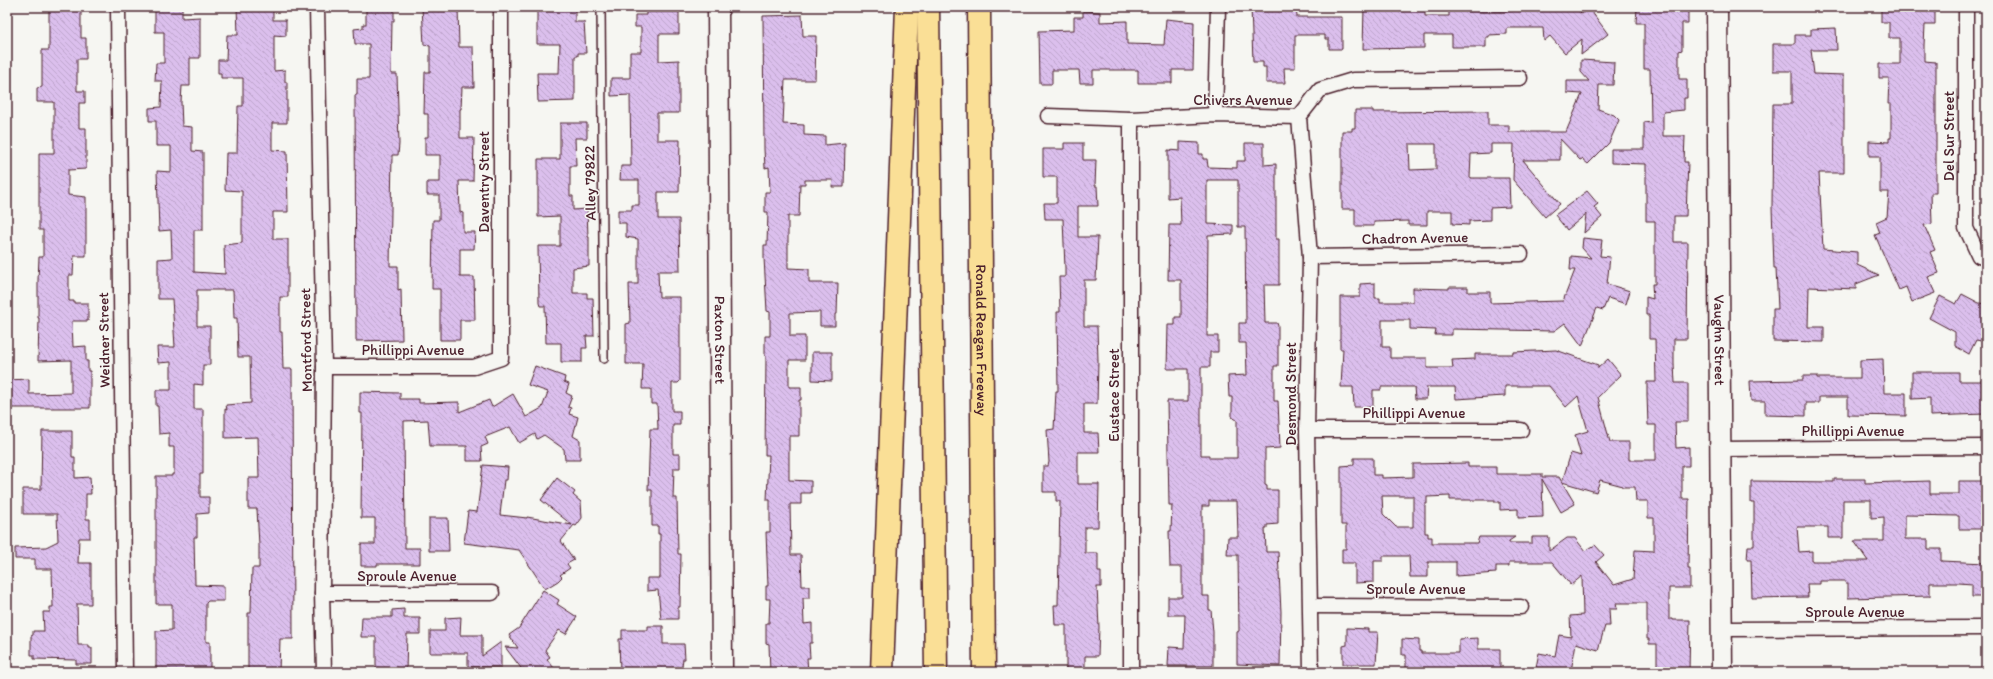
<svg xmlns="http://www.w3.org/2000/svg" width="1993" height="679" viewBox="0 0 1993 679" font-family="Itim,sans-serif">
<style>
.building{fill:url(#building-back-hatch);stroke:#4a1f2b;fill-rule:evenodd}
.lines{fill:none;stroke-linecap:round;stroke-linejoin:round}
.lane-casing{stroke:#4a1f2b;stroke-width:10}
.street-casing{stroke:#4a1f2b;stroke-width:17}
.secondary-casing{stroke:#4a1f2b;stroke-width:23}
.highway-casing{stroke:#4a1f2b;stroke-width:25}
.lane{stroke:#f6f6f2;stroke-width:7}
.street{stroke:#f6f6f2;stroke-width:14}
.secondary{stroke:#f6f6f2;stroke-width:20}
.highway{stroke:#fadf96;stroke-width:22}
.labels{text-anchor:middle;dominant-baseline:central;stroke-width:3;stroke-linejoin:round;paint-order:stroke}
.street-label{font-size:15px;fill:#4a1f2b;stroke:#f6f6f2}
</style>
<defs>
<pattern id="building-back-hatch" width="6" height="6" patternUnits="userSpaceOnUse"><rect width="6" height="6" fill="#dbbfed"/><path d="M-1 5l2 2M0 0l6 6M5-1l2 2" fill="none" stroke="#bda4cb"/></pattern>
</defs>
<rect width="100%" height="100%" fill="#f6f6f2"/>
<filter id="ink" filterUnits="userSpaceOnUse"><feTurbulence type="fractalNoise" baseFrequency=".025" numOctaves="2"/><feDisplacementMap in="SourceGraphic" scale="8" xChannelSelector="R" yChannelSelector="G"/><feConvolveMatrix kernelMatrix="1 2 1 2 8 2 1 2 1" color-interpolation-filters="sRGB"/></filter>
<g filter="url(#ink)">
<g class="building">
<polygon points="49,7 81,7 81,38 86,38 86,59 77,59 77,91 85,91 85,103 79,103 79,128 86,128 86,169 68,170 68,195 86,197 86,256 74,256 73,275 69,275 69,301 74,301 74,303 88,303 88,321 72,321 73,347 86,346 86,361 88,361 88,371 90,371 90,408 7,408 7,380 29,379 29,394 71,393 71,360 38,361 39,318 38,318 38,280 39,257 43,257 43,230 39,230 39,153 54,153 54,102 37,102 37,88 42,87 42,50 49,50"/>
<polygon points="155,7 182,7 182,18 200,17 200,58 190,58 190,86 182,86 181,102 182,126 192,127 192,151 203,152 203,230 194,230 194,272 225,274 224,245 242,243 242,191 225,190 226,153 237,153 238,106 243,106 243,78 221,78 221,73 218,73 218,60 226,60 227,35 238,35 237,7 273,7 273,20 286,20 286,36 274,35 274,71 285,70 285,82 287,82 287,123 272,123 272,150 287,151 288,212 273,212 273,239 288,239 288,297 280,297 280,332 282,332 283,369 292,369 293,639 280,639 279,672 248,672 248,613 251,613 252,568 259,568 259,545 257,509 248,509 248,478 259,478 258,437 225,438 225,409 227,410 226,405 251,403 250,357 238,357 237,318 234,318 233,290 197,290 197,326 210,326 210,365 203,365 203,385 194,384 194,409 203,409 203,474 200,474 200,497 209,497 209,513 197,514 197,537 194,537 195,585 224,586 224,601 208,601 206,603 206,642 210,642 210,670 156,669 156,631 172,630 172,604 156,604 156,476 172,476 172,474 174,474 174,447 169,447 169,433 159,434 158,406 156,406 156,390 171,390 171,362 158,363 157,347 175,347 172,299 158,299 158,259 172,258 171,230 159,231 157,171 171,172 171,146 156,146 156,121 149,121 149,108 161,107 162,81 155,81 156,63 164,63 164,32 155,32"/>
<polygon points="366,7 394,7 394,21 392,21 391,74 397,74 399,144 398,155 392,155 390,266 398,266 398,290 401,289 402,340 356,341 355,95 357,95 357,79 369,79 369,44 355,44 354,29 363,28 363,24 366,24"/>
<polygon points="422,7 458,7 459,47 473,47 474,87 462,87 461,109 460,109 460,138 474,138 473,181 459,181 460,212 463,213 463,232 475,232 474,249 460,249 460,277 474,277 475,320 460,320 460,340 440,340 440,289 432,289 433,220 439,220 439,195 427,195 427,182 440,182 440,155 425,155 425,137 428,137 428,114 424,114 425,72 430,72 430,46 424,45"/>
<polygon points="537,7 575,7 575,22 584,22 586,53 578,53 578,56 575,56 575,101 538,102 537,73 559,73 560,44 537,44"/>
<polygon points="1251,7 1296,7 1297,17 1342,17 1342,49 1329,49 1329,39 1325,39 1325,35 1295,35 1295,68 1284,68 1285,83 1266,83 1266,67 1263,67 1263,62 1253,62"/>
<polygon points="1364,7 1425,7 1425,16 1449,16 1449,8 1463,8 1463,11 1512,11 1512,7 1577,9 1582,14 1589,8 1608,34 1581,55 1582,39 1565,53 1550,36 1544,41 1543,28 1507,28 1507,34 1489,35 1489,37 1486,37 1486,47 1452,47 1452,35 1424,35 1424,48 1363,49"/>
<path d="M1637 7H1688V23H1682V50L1679 51V79H1687V98H1684V110L1663 112V136H1685L1684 162H1688L1686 216H1674V242H1688L1687 339H1674V364L1675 383H1688V422H1675L1676 448 1689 447V466H1682V499H1689L1688 569H1690V588H1669V619H1673V620H1690L1689 672H1657V644H1649V639H1647V603H1616L1617 609H1609L1610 626H1605L1598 650 1576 643 1571 671 1556 668V672H1535L1539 653 1555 656 1559 635 1571 637 1570 616 1583 615 1582 576 1571 585 1552 562H1509V566H1496V573L1456 576V562H1428V577H1410L1409 556H1383V561H1374V582L1355 583V563H1342V549H1346V525H1341V466L1354 465V458H1373V475H1382V478L1413 477V464L1468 463V467H1496V474H1542V477H1559L1575 504 1561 512 1542 479 1543 517 1518 518V509L1500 510V502H1495V500H1450V496L1427 497V504H1425V533H1428V537H1432V543H1477L1479 537H1515L1509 541V543H1532V537H1549V551L1567 538H1575L1585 551 1595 545 1604 555 1596 562 1614 585 1633 579 1635 550 1654 551V518H1648V501H1636L1635 487H1623V486L1600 480 1596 492 1562 482 1571 453 1581 456 1575 435 1588 431 1578 396 1566 407 1549 386H1505V396L1456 399 1455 387H1427L1426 399H1415L1414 387H1381V390H1373V407H1354L1353 387H1341L1343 349H1340V297H1360V284L1375 283V298H1380V302H1413V288L1449 289V287H1468V292H1490V303L1563 301 1575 270H1570L1571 256 1591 258 1582 248 1583 238 1602 240 1600 256 1610 257 1607 284 1630 291 1626 304 1608 298 1603 310 1597 308 1582 346 1565 323 1554 331 1452 329V335H1435L1436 330 1410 329V320H1382V347H1390V358H1427V368H1453L1452 360 1475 359V354H1513V352L1556 350 1598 365V368L1608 359 1621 375 1598 397 1610 442H1629V460H1656V425H1648L1647 395V382H1656L1655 339H1649V315H1646V297L1653 299 1652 284H1655V221H1646V164L1611 163V149H1644V122L1651 123 1650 69H1644V23H1636ZM1382 496H1413V527H1396L1383 514Z"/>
<polygon points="1881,7 1935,7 1935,25 1925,25 1924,45 1924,61 1936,62 1936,193 1931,193 1932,224 1924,225 1935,250 1930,252 1939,273 1928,277 1935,293 1912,302 1906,287 1899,290 1875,235 1880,233 1876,222 1887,217 1889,192 1880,192 1880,156 1869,156 1869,141 1889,142 1889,138 1891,138 1891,104 1888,104 1889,78 1879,78 1879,64 1900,64 1900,38 1889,38 1889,22 1881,22"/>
<polygon points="1083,11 1100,12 1100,22 1127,21 1127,44 1164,45 1166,19 1194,22 1193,70 1172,70 1172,83 1138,83 1138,70 1093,70 1093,83 1080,83 1079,70 1052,70 1052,84 1040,84 1039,31 1074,30 1074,17 1083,17"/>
<polygon points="646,12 679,12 679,34 659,34 659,61 679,60 679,113 657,113 657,140 680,140 679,192 658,192 658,219 679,219 680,271 658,271 659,297 680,297 680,381 678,383 672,383 672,411 680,411 680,425 673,425 673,454 680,454 680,468 674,468 673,498 677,498 678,554 681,554 680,607 678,607 678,619 661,619 658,590 647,591 647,578 660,578 660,534 658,534 658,526 652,526 652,490 648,490 650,429 658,429 657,404 651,404 651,389 642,389 643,364 626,364 626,324 630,323 629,284 638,284 638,239 626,237 626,223 618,223 618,210 632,210 632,205 639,205 639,180 620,180 621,166 631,166 630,95 611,96 611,78 630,78 630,52 641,52 641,27 635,27 635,15 646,15"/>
<polygon points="802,15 803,36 816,36 815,80 785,80 783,124 804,125 804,135 825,136 825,145 845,143 844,187 832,187 833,180 805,180 805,184 800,184 799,216 788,216 788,268 809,269 809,283 838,283 837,314 835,314 835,326 820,326 820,312 790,313 790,336 805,336 805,360 789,360 789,387 801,387 801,400 799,400 799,436 789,436 789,480 811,481 811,493 801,493 801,504 790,504 791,555 801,555 802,586 809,586 809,598 803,598 804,624 812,623 812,643 809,643 810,658 807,658 808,672 770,672 769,644 766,643 766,623 769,623 770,599 766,599 766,586 768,586 766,532 770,532 770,500 767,500 769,455 765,455 766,356 765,356 765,336 770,336 770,312 767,311 764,258 764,245 767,245 768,212 765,212 765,192 770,192 769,167 765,168 764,149 763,16"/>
<polygon points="1836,28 1837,50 1811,50 1814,74 1844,75 1844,173 1819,173 1823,249 1857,252 1857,265 1879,275 1856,284 1856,289 1809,287 1808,327 1824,327 1824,342 1773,341 1773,309 1778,309 1776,268 1774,268 1772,207 1773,104 1792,104 1792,71 1773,71 1773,44 1795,44 1795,35 1811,35 1811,29"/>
<path d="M1581 60 1614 62 1613 85H1599L1598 109 1614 115 1619 120 1609 143 1588 164 1582 159 1580 160 1560 139V160H1523L1560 204 1545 217 1513 180 1514 144H1491V153L1471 154 1470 178H1509L1510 207 1490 208V220L1469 221V225L1452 224V211H1427V225H1408V221L1374 222V226H1355V209H1342V131H1352V128H1355V110H1373V112L1488 111V125H1509V132H1566L1582 94 1567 93V81H1589L1581 72ZM1409 144H1436V169L1410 170Z"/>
<polygon points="560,123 587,123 587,138 575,138 576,166 570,166 570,196 573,196 573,210 587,209 588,237 589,237 589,266 573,268 573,293 587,293 587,298 593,298 594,336 586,336 587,348 582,348 582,362 561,362 561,343 546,343 545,306 540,306 539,303 538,246 560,246 560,216 538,217 538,159 560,159"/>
<path d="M1180 142 1199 143V154H1203V159H1207L1208 167 1237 168V161H1245V143H1264V165L1276 164V239H1279V285H1264L1265 323H1277L1278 326V366H1274V401H1278L1280 448 1265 449V485L1267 486V490H1278V524L1267 525V528H1265L1266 552H1278L1281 612 1280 666 1237 664V632L1239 631 1238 555H1227L1228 537H1238L1237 501H1209V506H1202V596H1209V610H1211L1213 632V666H1168L1169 647 1184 648 1185 615H1168V597H1182V567H1170L1169 531H1171L1172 505H1169L1167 401H1188V369H1167L1168 325H1175V317H1181V280H1168L1169 225H1181L1180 197 1168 198V150L1180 151ZM1207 180H1238V227H1245L1246 323H1239V343H1246L1247 375 1228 376 1229 397H1232V417L1237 420V458H1209V455H1201V367H1210V352H1218V336H1207L1208 235 1233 234V225L1207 224Z"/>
<polygon points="1064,143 1083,143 1083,160 1096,160 1095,186 1097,186 1098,206 1078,206 1078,237 1098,237 1096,280 1084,280 1084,326 1097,326 1098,361 1097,404 1084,404 1084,433 1098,433 1099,452 1078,452 1078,484 1099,484 1098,527 1085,527 1085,553 1098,553 1098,572 1101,572 1101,587 1097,587 1099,627 1098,656 1085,656 1085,671 1066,671 1066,625 1055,625 1054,605 1058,605 1060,501 1056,501 1056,492 1043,492 1043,466 1048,466 1049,462 1047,430 1054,429 1056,391 1058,391 1057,312 1060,312 1059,277 1065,277 1065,268 1063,219 1045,219 1044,203 1057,203 1057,177 1043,177 1043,149 1064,149"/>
<polygon points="1587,191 1598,204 1594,207 1602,217 1584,233 1586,214 1567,230 1555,215"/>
<polygon points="1962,294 1979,303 1986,304 1986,342 1976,340 1969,354 1955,346 1955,332 1929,318 1940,296 1956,304"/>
<polygon points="812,352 832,352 832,381 812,380"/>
<polygon points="1883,359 1884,393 1906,393 1906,416 1848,415 1848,397 1819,397 1819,403 1806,403 1806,416 1765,415 1765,401 1751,401 1750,381 1803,380 1803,376 1817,376 1817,378 1860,378 1860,360"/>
<polygon points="535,366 565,377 564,382 569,384 566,393 572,396 568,407 571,408 569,414 578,417 573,436 580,440 580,460 565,460 564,449 544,435 537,439 535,434 519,443 510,427 485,437 488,444 481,447 482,461 467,461 467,446 430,446 428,420 404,421 405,548 420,548 420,564 377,564 377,566 361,566 361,544 375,544 375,518 361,518 362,413 360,413 360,392 400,393 400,399 419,399 419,403 459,402 459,412 489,400 492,407 513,394 526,417 542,408 548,392 528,385"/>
<polygon points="1912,372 1959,372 1959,381 1985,381 1985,414 1930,416 1930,398 1912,399"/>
<polygon points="42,431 72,431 72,457 75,457 75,478 90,477 91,494 86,494 86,519 90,519 90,538 79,538 78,563 91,563 91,604 77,604 78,645 89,645 89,648 92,648 92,664 76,664 76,660 34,659 34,655 31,655 31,636 33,635 33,631 44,631 43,612 50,612 50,607 53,607 52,569 35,569 35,559 15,559 15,548 46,547 58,541 57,514 23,514 23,489 41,489"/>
<polygon points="483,465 508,467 507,480 504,480 500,515 527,518 527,517 572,525 541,500 557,478 575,492 573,495 581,502 582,518 576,526 574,525 561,541 574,560 567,564 570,568 560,575 562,577 558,581 545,589 519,550 464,543 468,511 477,512"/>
<path d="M1834 479H1865V483L1930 481V494H1959V481H1986V529H1959V516L1905 515V539H1928V549H1941V561L1986 563V597H1972V584L1959 583H1930V596L1848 598V583H1845V581H1820V584H1807L1808 597 1752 598 1751 560H1747L1748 546H1754V503H1751V481L1834 482ZM1843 500H1871V518L1884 517V541H1854L1868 561H1812V551L1799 552 1797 527H1828V538H1843Z"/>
<polygon points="429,518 448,518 449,551 429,551"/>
<polygon points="543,590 559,600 557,604 577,617 566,634 559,630 545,650 550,657 547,659 557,672 524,672 505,647 518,648 509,635 519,628"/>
<polygon points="404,609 404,618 420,618 420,634 407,634 406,672 376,672 376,637 361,637 362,617 392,617 392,610"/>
<polygon points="461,617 460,635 482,635 482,656 501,642 501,667 468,667 468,653 430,653 430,631 445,631 445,618"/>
<polygon points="648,626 663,626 663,644 684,644 685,659 683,659 681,672 620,672 619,639 622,639 622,630 648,630"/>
<polygon points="1347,628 1368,629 1368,632 1378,632 1376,664 1343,664 1343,646 1347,645"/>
<polygon points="1478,638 1478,649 1500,649 1500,672 1406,672 1406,655 1402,655 1402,639 1419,640 1419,651 1421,651 1421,653 1459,653 1459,639"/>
</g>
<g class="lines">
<defs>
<polyline id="lane" points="601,7 604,359"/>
<g id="street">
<polyline points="118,7 125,672"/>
<polyline points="317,7 324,367 322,593 324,672"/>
<polyline points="1966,7 1966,228 1979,256 1986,258"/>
<polyline points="1215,115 1218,7"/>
<polyline points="1048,116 1131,119 1215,115 1299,117 1320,90 1353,80 1520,78"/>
<polyline points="1299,117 1310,257 1307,430 1311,672"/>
<polyline points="1310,257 1521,254"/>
<polyline points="324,367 474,367 501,358 501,7"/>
<polyline points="1307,430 1521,430"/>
<polyline points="1720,449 1986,447"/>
<polyline points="322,593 492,593"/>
<polyline points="1311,606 1521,607"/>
<polyline points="1723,629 1986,628"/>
<polyline points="1131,672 1131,119"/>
</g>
<g id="secondary">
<path id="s1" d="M718 7 722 672"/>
<path id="s2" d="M1717 7 1722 672"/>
</g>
<g id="highway">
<polyline points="928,7 936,672"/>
<path id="s3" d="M979 7 984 672"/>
<polyline points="882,672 907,7"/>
</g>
</defs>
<use href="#lane" class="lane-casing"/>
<use href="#street" class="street-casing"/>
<use href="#secondary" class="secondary-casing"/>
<use href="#highway" class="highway-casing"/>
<use href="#lane" class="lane"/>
<use href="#street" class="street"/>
<use href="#secondary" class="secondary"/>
<use href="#highway" class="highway"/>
</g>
</g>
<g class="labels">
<g class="street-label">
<text x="1243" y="100">Chivers Avenue</text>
<text transform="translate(1949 136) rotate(-90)">Del Sur Street</text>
<text transform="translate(484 182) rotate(-90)">Daventry Street</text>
<text transform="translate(590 183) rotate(-91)">Alley 79822</text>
<text transform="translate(1415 238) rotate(-1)">Chadron Avenue</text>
<text stroke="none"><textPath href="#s1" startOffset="333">Paxton Street</textPath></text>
<text transform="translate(104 340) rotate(-91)">Weidner Street</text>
<text transform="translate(306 340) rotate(-91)">Montford Street</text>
<text stroke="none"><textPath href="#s3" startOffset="333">Ronald Reagan Freeway</textPath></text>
<text stroke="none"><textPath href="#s2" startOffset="333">Vaughn Street</textPath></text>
<text x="413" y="350">Phillippi Avenue</text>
<text transform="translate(1291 394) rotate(-90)">Desmond Street</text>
<text transform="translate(1114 395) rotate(-90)">Eustace Street</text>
<text x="1414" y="413">Phillippi Avenue</text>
<text x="1853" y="431">Phillippi Avenue</text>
<text x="407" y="576">Sproule Avenue</text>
<text x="1416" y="589">Sproule Avenue</text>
<text x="1855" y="612">Sproule Avenue</text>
</g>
</g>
<rect width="1993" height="679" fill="none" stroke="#f6f6f2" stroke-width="24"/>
<rect x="12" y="12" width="1969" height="655" fill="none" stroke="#4a1f2b" stroke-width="1.5" filter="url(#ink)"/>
</svg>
